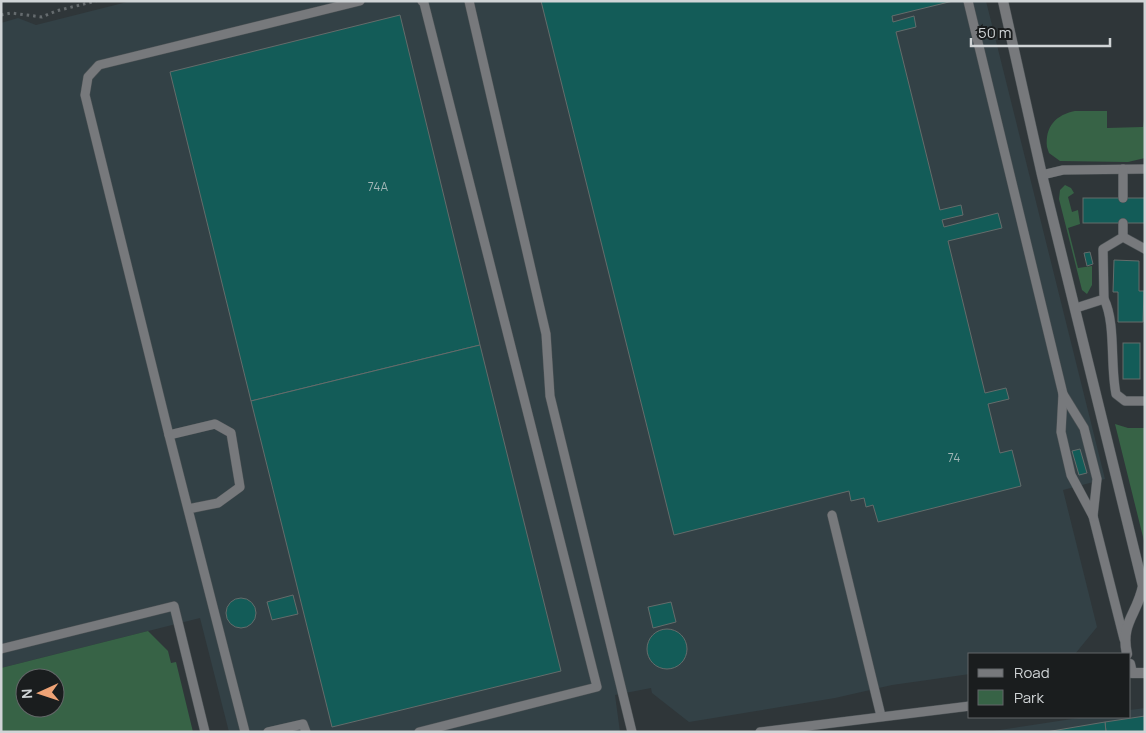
<svg xmlns="http://www.w3.org/2000/svg" width="1146" height="733" viewBox="0 0 1146 733" font-family="Manrope,sans-serif">
<style>
.built{fill:#334146}
.green{fill:#376346;fill-rule:evenodd}
.building{fill:#135c58;stroke:#646c6b}
.lines{fill:none;stroke-linecap:round;stroke-linejoin:round}
.lane-casing{stroke:#4c5255;stroke-width:10}
.street-casing{stroke:#4c5255;stroke-width:11}
.path{stroke:#656b6e;stroke-width:3;stroke-dasharray:2.5 4;stroke-linecap:butt}
.lane{stroke:#77797c;stroke-width:9}
.street{stroke:#77797c;stroke-width:10}
.labels{text-anchor:middle;dominant-baseline:central;stroke-width:4.5;stroke-linejoin:round;paint-order:stroke}
.number-label{font-size:12px;fill:#a1b6b6}
</style>
<rect width="100%" height="100%" fill="#2f3639"/>
<g class="built">
<polygon points="131,1 986,1 1105,479 1063,490 1097,627 1075,654 970,654 970,674 892,685 835,698 689,722 652,693 651,688 615,695 620,732 229,732 200,618 1,668 1,23 18,18 36,25"/>
<polygon points="1145,708 1145,732 986,732 1085,717 1130,717 1130,710"/>
</g>
<g class="green">
<path d="M1075 111H1107V128L1143 127 1145 113V158L1128 162 1060 161 1049 153 1047 147C1045 126 1056 115 1075 111Z"/>
<polygon points="1065,185 1071,188 1074,193 1068,197 1072,212 1078,210 1080,224 1068,228 1078,268 1092,266 1092,285 1087,294 1082,290 1059,199 1060,190"/>
<polygon points="1115,424 1128,428 1145,428 1145,545"/>
<path d="M148 631 168 651 171 663 176 662 193 732H1V668ZM25 678H55V708H25Z"/>
</g>
<g class="building">
<polygon points="541,1 953,1 892,16 893,22 914,16 916,27 896,32 940,210 961,205 963,215 942,220 944,227 998,213 1002,228 948,241 985,393 1006,388 1009,399 988,404 1000,453 1012,450 1021,486 878,522 873,505 866,507 864,498 851,501 849,491 674,535"/>
<polygon points="400,15 480,345 251,401 170,72"/>
<rect x="1083" y="198" width="62" height="25"/>
<polygon points="1090,252 1093,264 1087,266 1084,253"/>
<polygon points="1114,260 1139,261 1139,291 1144,291 1143,322 1118,322 1118,292 1113,292"/>
<rect x="1123" y="343" width="17" height="36"/>
<polygon points="480,345 561,671 332,727 251,401"/>
<polygon points="1080,449 1087,473 1079,475 1072,451"/>
<polygon points="293,595 298,614 272,620 267,602"/>
<circle cx="241" cy="613" r="15"/>
<polygon points="671,602 676,622 653,628 648,607"/>
<circle cx="667" cy="649" r="20"/>
<polygon points="1145,716 1145,732 1106,732 1105,722"/>
<polygon points="1105,722 1106,732 1046,732"/>
</g>
<g class="lines">
<defs>
<g id="lane">
<polyline points="469,1 546,334 550,396 632,732"/>
<polyline points="968,1 1063,394 1061,432 1071,475 1093,516 1124,639"/>
<polyline points="1042,175 1063,170 1145,169"/>
<polyline points="1123,198 1123,169"/>
<polyline points="1123,237 1145,249"/>
<path d="M1104 299C1116 323 1110 365 1116 394L1125 401H1145"/>
<polyline points="1076,308 1104,299 1103,249 1123,237 1123,223"/>
<polyline points="1063,394 1084,428 1097,479 1093,516"/>
<polyline points="169,435 85,95 88,77 99,65 360,1"/>
<polyline points="188,509 218,503 240,487 231,433 215,424 169,435 245,732"/>
<polyline points="832,515 881,716"/>
<polyline points="1,649 174,606 205,732"/>
<polyline points="268,732 303,724 306,732"/>
<polyline points="419,732 597,687 424,3 422,1"/>
<polyline points="760,732 970,706"/>
</g>
<g id="street">
<path d="M1003 1 1042 175 1143 586C1137 615 1120 623 1127 654"/>
<polyline points="1130,664 1132,673 1145,673"/>
</g>
</defs>
<use href="#lane" class="lane-casing"/>
<use href="#street" class="street-casing"/>
<polyline class="path" points="1,15 11,13 42,17 56,11 96,1"/>
<use href="#lane" class="lane"/>
<use href="#street" class="street"/>
</g>
<g class="labels">
<g class="number-label">
<text x="378" y="186">74A</text>
<text x="954" y="457">74</text>
</g>
</g>
<rect width="1146" height="733" fill="none" stroke="#d0d4d6" stroke-width="5"/>
<rect x="968" y="653" width="162" height="65" fill="#1a1d1e" stroke="#636668"/>
<rect x="978" y="669" width="25" height="8" fill="#77797c" stroke="#636668"/>
<text x="1014" y="678" font-size="15" fill="#d0d4d6">Road</text>
<rect x="978" y="690" width="25" height="15" fill="#376346" stroke="#636668"/>
<text x="1014" y="703" font-size="15" fill="#d0d4d6">Park</text>
<g transform="translate(40 693) rotate(267)"><circle r="24" fill="#1a1d1e" stroke="#636668"/>
<path d="M0-4L9 19L0 12L-9 19Z" fill="#efa376"/>
<text y="-8" font-size="14" font-weight="bold" text-anchor="middle" fill="#d0d4d6">N</text>
</g>
<path d="M971 38v8h139v-8" fill="none" stroke="#d0d4d6" stroke-width="2.5"/>
<text x="978" y="38" font-size="15" fill="#d0d4d6" stroke="#1a1d1e" stroke-width="4" paint-order="stroke">50 m</text>
</svg>
